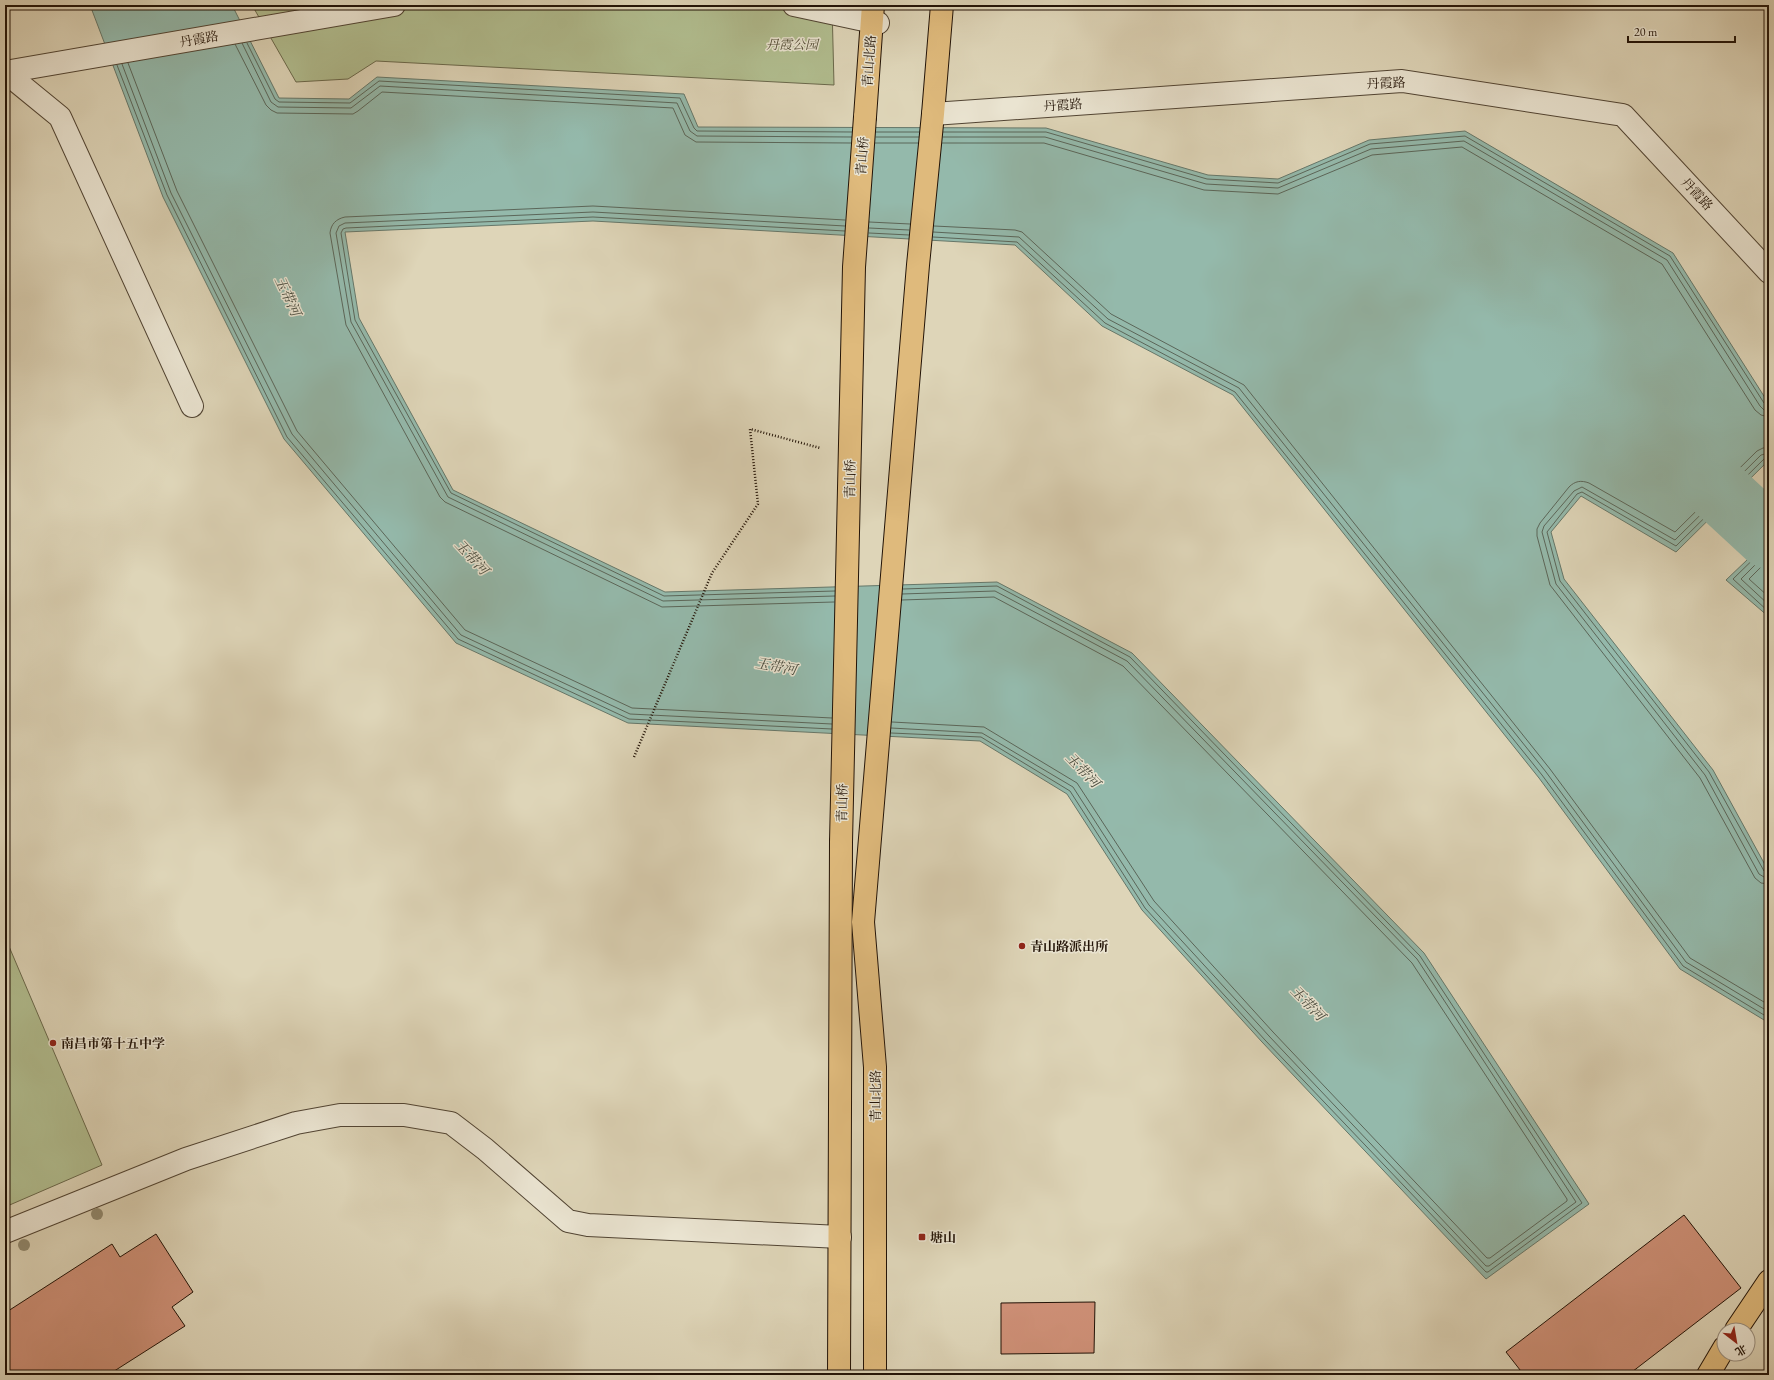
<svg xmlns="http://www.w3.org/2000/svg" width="1774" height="1380" viewBox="0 0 1774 1380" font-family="'EB Garamond','Noto Serif SC',serif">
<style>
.green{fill:#b1bd8f;stroke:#6a684b}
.water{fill:#94b9ab;stroke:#667769}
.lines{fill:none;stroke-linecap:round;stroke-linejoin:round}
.shore{stroke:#5b6659;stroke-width:1}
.river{stroke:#94b9ab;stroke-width:64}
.building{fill:#ce9077;stroke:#221307}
.minor-casing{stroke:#514433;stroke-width:24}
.major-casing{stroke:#221307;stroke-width:24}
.highway-casing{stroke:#221307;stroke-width:24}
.path{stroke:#221307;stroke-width:2.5;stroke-dasharray:1 2;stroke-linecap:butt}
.minor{stroke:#eae4d1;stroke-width:22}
.major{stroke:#dfba7c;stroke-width:22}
.highway{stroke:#dfba7c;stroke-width:22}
.major-bridge-casing{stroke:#221307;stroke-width:24;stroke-linecap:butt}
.major-bridge{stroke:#dfba7c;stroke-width:22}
.tree{fill:#928b71}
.poi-dot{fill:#8f2418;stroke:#eae4d1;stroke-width:1.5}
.labels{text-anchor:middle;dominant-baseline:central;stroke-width:3;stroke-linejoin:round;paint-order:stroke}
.street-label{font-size:13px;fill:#221307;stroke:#eae4d1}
.park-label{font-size:13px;font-style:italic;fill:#544e37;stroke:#eae4d1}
.poi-label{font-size:13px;font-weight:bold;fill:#221307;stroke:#eae4d1;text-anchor:start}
.water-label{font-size:14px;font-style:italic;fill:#4a4d40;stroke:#eae4d1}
</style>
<rect width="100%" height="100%" fill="#ded5b8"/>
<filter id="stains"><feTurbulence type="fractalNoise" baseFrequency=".005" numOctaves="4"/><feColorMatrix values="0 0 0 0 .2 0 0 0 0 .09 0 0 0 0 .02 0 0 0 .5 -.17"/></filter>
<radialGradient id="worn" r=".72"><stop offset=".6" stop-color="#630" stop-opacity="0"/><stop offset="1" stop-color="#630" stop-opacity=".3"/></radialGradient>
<g class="green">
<polygon points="252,5 832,5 834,85 376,61 348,79 296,82"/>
<polygon points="5,937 102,1165 5,1207"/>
</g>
<g class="water">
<polygon points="90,5 232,5 279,98 349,99 377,77 684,94 698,127 1046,128 1208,175 1278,179 1369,140 1465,131 1673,253 1769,404 1769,460 1676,552 1581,496 1551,532 1564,579 1713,770 1769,872 1769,1023 1680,969 1539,778 1233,395 1102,326 1015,245 593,221 345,232 359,318 453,490 665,592 997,582 1132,653 1424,953 1589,1204 1486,1279 1262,1042 1142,910 1067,794 980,741 628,723 456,643 284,439 163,197"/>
<polygon points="1769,539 1769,617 1726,580"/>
</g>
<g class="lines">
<g class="shore">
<polyline points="242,43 271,102 278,107 351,108 380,86 677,103 690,131 697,136 852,137"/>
<polyline points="247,43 275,99 279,102 350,103 379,81 680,98 694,128 697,131 852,132"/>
<polyline points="235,44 266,105 271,110 277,113 353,114 358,111 382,92 673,108 685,135 696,142 851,143"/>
<polyline points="128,63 177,191 297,431 465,630 632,708 832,718"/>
<polyline points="122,64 171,193 292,434 461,635 630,714 832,724"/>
<polyline points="117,65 167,195 287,437 458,639 629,719 832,729"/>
<polyline points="876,132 919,132"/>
<polyline points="943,132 1046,132 1207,179 1278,183 1370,144 1465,136 1670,256 1764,403 1769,406"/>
<polyline points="876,137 919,137"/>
<polyline points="943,137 1045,137 1206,184 1278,188 1371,149 1464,141 1667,260 1760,406 1764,410 1769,411"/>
<polyline points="875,143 918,143"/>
<polyline points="942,143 1044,143 1204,190 1278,194 1372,155 1462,147 1662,264 1755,410 1761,415 1769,417"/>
<polyline points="869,222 910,224"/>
<polyline points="934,226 1015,230 1022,232 1111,314 1244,385 1550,769 1690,958 1769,1005"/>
<polyline points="869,228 909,230"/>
<polyline points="933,232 1019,237 1108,319 1239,388 1546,772 1686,962 1769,1012"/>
<polyline points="869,233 909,235"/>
<polyline points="933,237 1017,242 1105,323 1235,392 1542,775 1683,966 1769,1018"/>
<path d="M1769 447 1763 448 1757 451 1675 532 1589 483C1581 480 1575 481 1569 487L1540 523 1537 529V536L1550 585 1700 778 1755 878 1761 883 1769 884"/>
<polyline points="1769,453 1761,455 1675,540 1582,487 1574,491 1544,526 1542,532 1556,584 1705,775 1759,874 1764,877 1769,878"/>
<polyline points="1769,458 1764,459 1676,546 1582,492 1577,494 1547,532 1560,581 1709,772 1764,871 1769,873"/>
<polyline points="1769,544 1733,579 1769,612"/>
<polyline points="1769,551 1741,579 1769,605"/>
<polyline points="1769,559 1749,579 1769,597"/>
<polyline points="835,591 664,596 451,493 355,320 341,233 343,229 346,228 593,217 845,231"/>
<polyline points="835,596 663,601 448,497 351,322 336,233 339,226 345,223 593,212 845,226"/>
<path d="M834 602 662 607 445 502 440 497 346 325 330 233C331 224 336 219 345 217L593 206 845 220"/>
<polyline points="892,722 984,727 1077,783 1154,901 1273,1032 1487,1258 1490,1258 1567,1201 1567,1199 1412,963 1123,666 994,597 902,600"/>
<polyline points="891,728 982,733 1073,787 1149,905 1269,1036 1486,1266 1489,1266 1576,1202 1417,959 1127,661 995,591 902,594"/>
<polyline points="891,733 981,737 1070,791 1145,908 1265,1040 1486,1272 1488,1272 1582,1203 1420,956 1130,657 997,586 903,589"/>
</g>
<polyline class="river" points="1664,440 1769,537"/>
</g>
<g class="building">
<polygon points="1684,1215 1741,1288 1628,1375 1524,1375 1506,1352"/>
<polygon points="156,1234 193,1292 172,1307 185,1326 108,1375 5,1375 5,1313 112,1244 120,1257"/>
<polygon points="1095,1302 1094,1353 1001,1354 1001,1303"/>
</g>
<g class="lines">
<defs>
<g id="minor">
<polyline points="794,5 878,23"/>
<polyline points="5,72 394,5"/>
<polyline points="5,72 60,117 192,406"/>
<polyline points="933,114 1402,81 1623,115 1769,272"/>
<polyline points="5,1232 186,1159 296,1123 340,1115 404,1115 451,1123 485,1149 568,1221 588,1225 840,1237"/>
</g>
<g id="major">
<polyline points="865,117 873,5"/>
<polyline points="839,1375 841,842"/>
<polyline points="875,1375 875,1067 863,922 918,265 933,114 942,5"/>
</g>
<g id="highway">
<polyline points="1736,1330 1769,1281"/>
<polyline points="1708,1375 1724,1348"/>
</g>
</defs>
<use href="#minor" class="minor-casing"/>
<use href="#major" class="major-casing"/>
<use href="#highway" class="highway-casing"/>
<polyline class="path" points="634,757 712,573 758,504 750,429 820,448"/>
<use href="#minor" class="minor"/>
<use href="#major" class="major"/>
<use href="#highway" class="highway"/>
<defs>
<polyline id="major-bridge" points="841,842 854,267 865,117"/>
</defs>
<use href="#major-bridge" class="major-bridge-casing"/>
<use href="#major-bridge" class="major-bridge"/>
</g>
<g class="tree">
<circle cx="97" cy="1214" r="6"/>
<circle cx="24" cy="1245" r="6"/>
</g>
<g class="poi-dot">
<circle cx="1022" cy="946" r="4"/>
<circle cx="53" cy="1043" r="4"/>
<rect x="918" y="1233" width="8" height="8" rx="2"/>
</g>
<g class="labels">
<g class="street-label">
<text transform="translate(199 39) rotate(-10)">丹霞路</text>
<text transform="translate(869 61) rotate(-86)">青山北路</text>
<text transform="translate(1386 83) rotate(-2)">丹霞路</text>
<text transform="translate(1063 105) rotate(-4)">丹霞路</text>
<text transform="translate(862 156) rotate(-86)">青山桥</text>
<text transform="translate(1697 194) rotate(47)">丹霞路</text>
<text transform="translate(850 479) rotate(-89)">青山桥</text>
<text transform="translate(842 803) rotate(-89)">青山桥</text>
<text transform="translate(875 1096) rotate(-90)">青山北路</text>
</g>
<g class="park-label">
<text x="792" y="44">丹霞公园</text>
</g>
<g class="poi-label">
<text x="1030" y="946">青山路派出所</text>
<text x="61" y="1043">南昌市第十五中学</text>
<text x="930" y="1237">塘山</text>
</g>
<g class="water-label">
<text transform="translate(288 296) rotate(65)">玉带河</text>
<text transform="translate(472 557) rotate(47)">玉带河</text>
<text transform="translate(776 666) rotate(10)">玉带河</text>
<text transform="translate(1083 770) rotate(46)">玉带河</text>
<text transform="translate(1308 1003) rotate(46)">玉带河</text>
</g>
</g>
<rect width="1774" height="1380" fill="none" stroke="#ded5b8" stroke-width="20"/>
<rect x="6" y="6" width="1762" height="1368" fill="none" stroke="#221307" stroke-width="2"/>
<rect x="10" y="10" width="1754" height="1360" fill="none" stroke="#221307"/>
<g transform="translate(1736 1342) rotate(149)"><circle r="19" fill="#eae4d1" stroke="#9a9080"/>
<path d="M0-3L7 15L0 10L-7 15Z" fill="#8f2418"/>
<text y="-6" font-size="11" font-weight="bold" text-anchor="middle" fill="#221307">北</text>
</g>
<path d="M1628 36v6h107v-6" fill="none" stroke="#221307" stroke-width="2"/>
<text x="1634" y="36" font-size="12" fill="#221307" stroke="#eae4d1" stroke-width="3" paint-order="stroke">20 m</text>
<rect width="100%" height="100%" filter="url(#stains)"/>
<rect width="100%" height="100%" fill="url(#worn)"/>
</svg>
